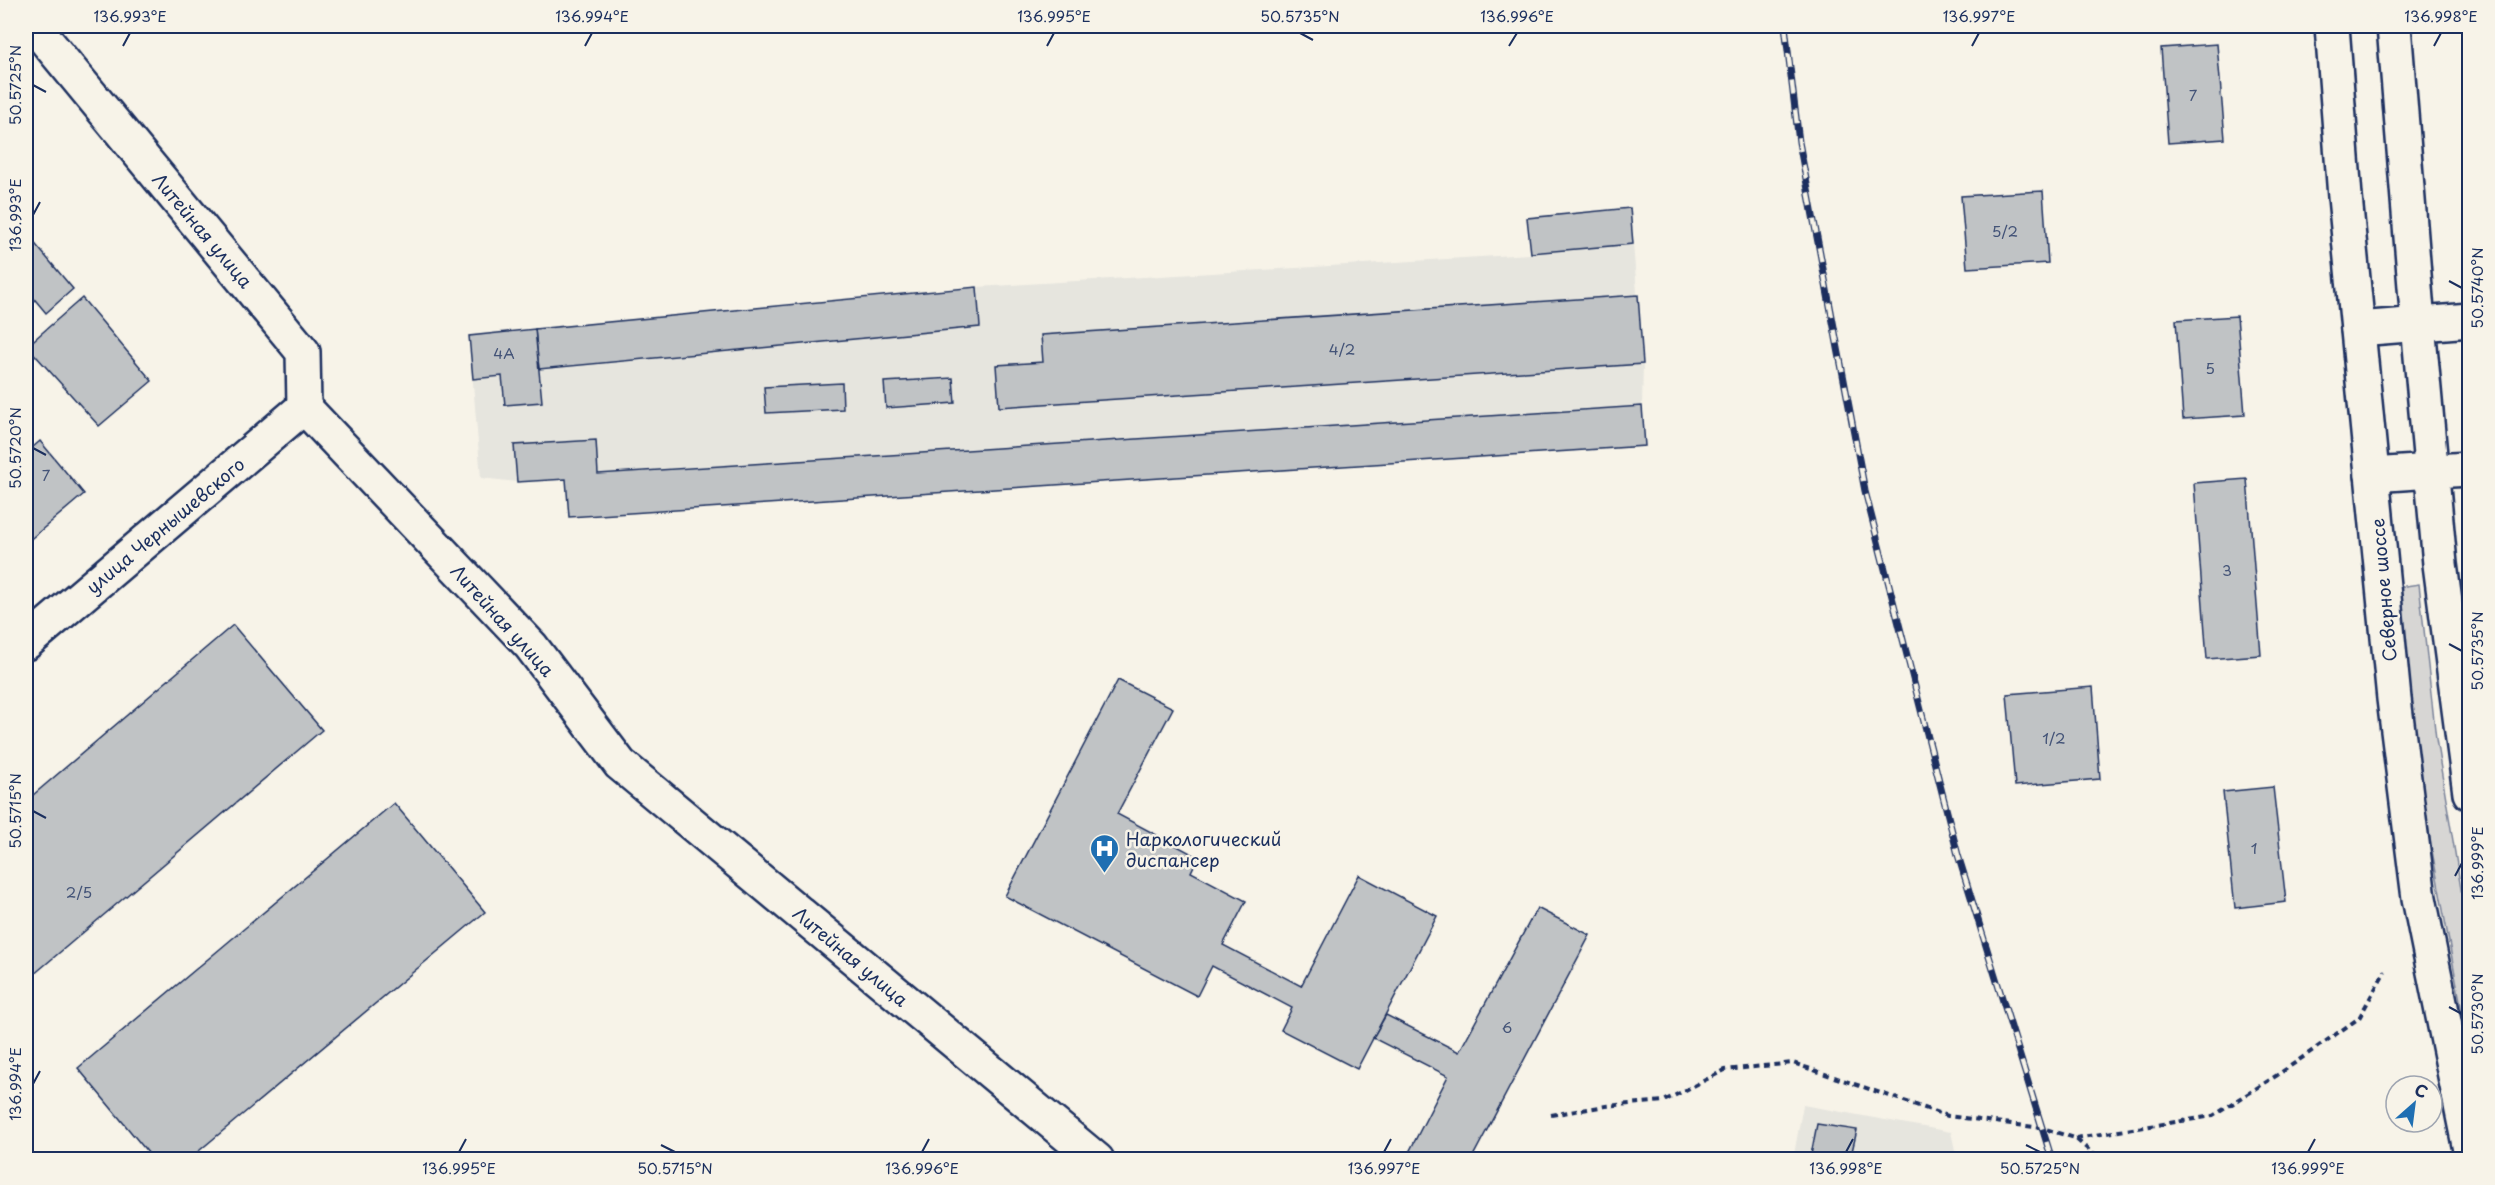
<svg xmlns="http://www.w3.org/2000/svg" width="2495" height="1185" viewBox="0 0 2495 1185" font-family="'Playpen Sans',sans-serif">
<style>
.built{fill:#e6e5de}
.green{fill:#d7d6d4;stroke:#798299;stroke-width:1.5}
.building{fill:#c0c3c5;stroke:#1b2f5e;stroke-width:1.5}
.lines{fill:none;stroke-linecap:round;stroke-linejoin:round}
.minor-casing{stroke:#1b2f5e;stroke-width:38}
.major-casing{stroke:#1b2f5e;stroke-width:38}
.path{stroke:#1b2f5e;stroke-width:4;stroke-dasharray:6 4.5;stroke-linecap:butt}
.minor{stroke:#f7f3e8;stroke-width:33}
.major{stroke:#f7f3e8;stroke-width:33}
.rail-casing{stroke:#1b2f5e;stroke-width:7}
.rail{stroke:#f7f3e8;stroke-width:4.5;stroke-dasharray:14;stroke-linecap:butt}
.ticks{fill:none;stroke:#1b2f5e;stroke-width:2}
.labels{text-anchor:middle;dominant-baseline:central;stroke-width:5;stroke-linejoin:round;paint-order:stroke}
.number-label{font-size:15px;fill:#445478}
.street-label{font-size:18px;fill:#1b2f5e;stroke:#f7f3e8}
.poi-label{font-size:18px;fill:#1b2f5e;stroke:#f7f3e8;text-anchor:start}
.neatline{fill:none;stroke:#1b2f5e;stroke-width:2}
.ticks-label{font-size:15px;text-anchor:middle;fill:#1b2f5e}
</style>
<rect width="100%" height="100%" fill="#f7f3e8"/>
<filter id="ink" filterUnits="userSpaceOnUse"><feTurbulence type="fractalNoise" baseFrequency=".0167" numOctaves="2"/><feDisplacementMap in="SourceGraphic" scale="12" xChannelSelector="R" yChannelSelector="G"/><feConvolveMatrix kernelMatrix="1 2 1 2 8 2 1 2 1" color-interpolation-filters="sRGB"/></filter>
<g filter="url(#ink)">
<g class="built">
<polygon points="1630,208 1643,364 1642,406 1645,446 569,517 566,479 517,482 481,478 469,336 977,287 1530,254 1527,218"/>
<polygon points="1803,1105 1951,1132 1957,1159 1793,1160"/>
</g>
<polygon class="green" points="2419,584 2436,739 2469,937 2469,1049 2432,851 2416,749 2399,587"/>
<g class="building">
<polygon points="2217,44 2225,139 2168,143 2161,48"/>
<polygon points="2043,191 2048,263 1967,268 1961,196"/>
<polygon points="1630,208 1633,244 1531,253 1527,218"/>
<polygon points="26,233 73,289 46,313 26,289"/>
<polygon points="977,287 980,327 539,369 535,329"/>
<polygon points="1638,295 1643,364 999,407 996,365 1043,362 1041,335"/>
<polygon points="82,298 152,381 99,426 27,346"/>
<polygon points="2237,316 2245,415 2183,419 2176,320"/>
<polygon points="535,329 542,402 505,405 502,376 473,379 469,336"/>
<polygon points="953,378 955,403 886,408 884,382"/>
<polygon points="842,383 843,409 766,413 764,387"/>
<polygon points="1642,406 1645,446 569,517 566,479 517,482 514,445 596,440 598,474"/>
<polygon points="40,441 84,494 26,543 26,453"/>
<polygon points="2247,479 2261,655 2207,659 2194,483"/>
<polygon points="233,625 322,730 26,981 26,801"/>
<polygon points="1118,680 1173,708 1117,814 1198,857 1191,872 1246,901 1223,945 1301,986 1359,875 1437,916 1357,1069 1281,1030 1292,1008 1212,966 1197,996 1005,896"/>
<polygon points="2093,687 2100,779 2015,786 2007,694"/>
<polygon points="2273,787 2286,902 2235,908 2223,792"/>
<polygon points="394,803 485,912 188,1160 154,1160 78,1068"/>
<polygon points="1537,908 1590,935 1471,1160 1405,1160 1448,1076 1373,1038 1386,1015 1459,1052"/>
<polygon points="1817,1124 1857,1130 1850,1160 1810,1160"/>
</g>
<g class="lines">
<defs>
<g id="minor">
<polyline points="34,26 303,352 304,407 531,646 620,764 1097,1160"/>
<polyline points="2432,471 2470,469"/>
<polyline points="26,643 304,407"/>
</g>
<g id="major">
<polyline points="2332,26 2345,197 2394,699 2419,898 2470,1150"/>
<polyline points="2394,26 2418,324 2440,564 2470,793"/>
<polyline points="2358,329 2470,320"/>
<polyline points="2372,475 2432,471"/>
</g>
</defs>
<use href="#minor" class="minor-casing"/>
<use href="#major" class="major-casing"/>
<g class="path">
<polyline points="1551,1115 1606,1106 1664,1101 1725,1070 1793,1063 1948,1116 2042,1128 2075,1138 2100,1160"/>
<polyline points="2076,1138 2213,1116 2279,1074 2359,1018 2385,971"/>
</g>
<use href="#minor" class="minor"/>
<use href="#major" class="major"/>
<defs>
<polyline id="rail" points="1785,26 1799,142 1865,491 1958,855 2052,1160"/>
</defs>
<use href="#rail" class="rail-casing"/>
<use href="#rail" class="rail"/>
</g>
</g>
<path class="ticks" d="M1300 33 1313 40M123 46 130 33M585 46 592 33M1047 46 1054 33M1509 46 1517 33M1972 46 1979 33M2434 46 2441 33M33 85 46 92M33 215 40 202M2449 281 2462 288M33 448 46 455M2449 644 2462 651M33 811 46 818M2455 876 2462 863M2449 1007 2462 1014M33 1084 40 1071M661 1145 675 1152M2026 1145 2040 1152M459 1152 466 1139M922 1152 929 1139M1384 1152 1391 1139M1846 1152 1853 1139M2308 1152 2315 1139"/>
<defs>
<symbol id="hospital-pin" viewBox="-11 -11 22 30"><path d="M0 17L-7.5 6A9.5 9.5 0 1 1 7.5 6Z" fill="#1f6fb2" stroke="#f7f3e8"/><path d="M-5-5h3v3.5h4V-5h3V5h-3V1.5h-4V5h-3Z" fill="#fff"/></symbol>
</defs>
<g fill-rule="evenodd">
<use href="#hospital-pin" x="1088" y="832" width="33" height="45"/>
</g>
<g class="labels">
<g class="number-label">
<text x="2193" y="94">7</text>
<text x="2005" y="230">5/2</text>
<text x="1342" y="348">4/2</text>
<text x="504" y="352">4А</text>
<text x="2210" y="367">5</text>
<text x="46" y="474">7</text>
<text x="2227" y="569">3</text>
<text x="2054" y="737">1/2</text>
<text x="2254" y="847">1</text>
<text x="79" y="891">2/5</text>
<text x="1507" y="1026">6</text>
</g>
<g class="street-label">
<text transform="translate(203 230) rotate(50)">Литейная улица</text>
<text transform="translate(165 525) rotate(-40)">улица Чернышевского</text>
<text transform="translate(2383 590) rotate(-95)">Северное шоссе</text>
<text transform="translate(503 620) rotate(48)">Литейная улица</text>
<text transform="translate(851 956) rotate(40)">Литейная улица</text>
</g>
<g class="poi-label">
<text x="1126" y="838">Наркологический<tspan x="1126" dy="21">диспансер</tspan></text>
</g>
</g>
<rect width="2495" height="1185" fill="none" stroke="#f7f3e8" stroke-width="66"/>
<g transform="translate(2414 1104) rotate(28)"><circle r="28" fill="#f7f3e8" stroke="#9fa5b1" stroke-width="1.5"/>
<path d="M0-4.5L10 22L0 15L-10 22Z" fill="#1f6fb2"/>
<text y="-9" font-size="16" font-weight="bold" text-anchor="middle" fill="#1b2f5e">С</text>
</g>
<rect x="33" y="33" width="2429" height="1119" class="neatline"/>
<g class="ticks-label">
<text x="130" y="22">136.993°E</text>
<text x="592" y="22">136.994°E</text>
<text x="1054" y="22">136.995°E</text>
<text x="1300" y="22">50.5735°N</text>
<text x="1517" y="22">136.996°E</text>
<text x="1979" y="22">136.997°E</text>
<text x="2441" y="22">136.998°E</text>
<text transform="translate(16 85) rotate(-90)" y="5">50.5725°N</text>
<text transform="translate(16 215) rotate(-90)" y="5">136.993°E</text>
<text transform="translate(2478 288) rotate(-90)" y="5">50.5740°N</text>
<text transform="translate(16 448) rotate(-90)" y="5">50.5720°N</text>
<text transform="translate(2478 651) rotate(-90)" y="5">50.5735°N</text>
<text transform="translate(16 811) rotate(-90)" y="5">50.5715°N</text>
<text transform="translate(2478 863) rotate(-90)" y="5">136.999°E</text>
<text transform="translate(2478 1014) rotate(-90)" y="5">50.5730°N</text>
<text transform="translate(16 1084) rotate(-90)" y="5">136.994°E</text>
<text x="459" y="1174">136.995°E</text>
<text x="675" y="1174">50.5715°N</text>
<text x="922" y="1174">136.996°E</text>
<text x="1384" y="1174">136.997°E</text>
<text x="1846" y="1174">136.998°E</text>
<text x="2040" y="1174">50.5725°N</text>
<text x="2308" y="1174">136.999°E</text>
</g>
</svg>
